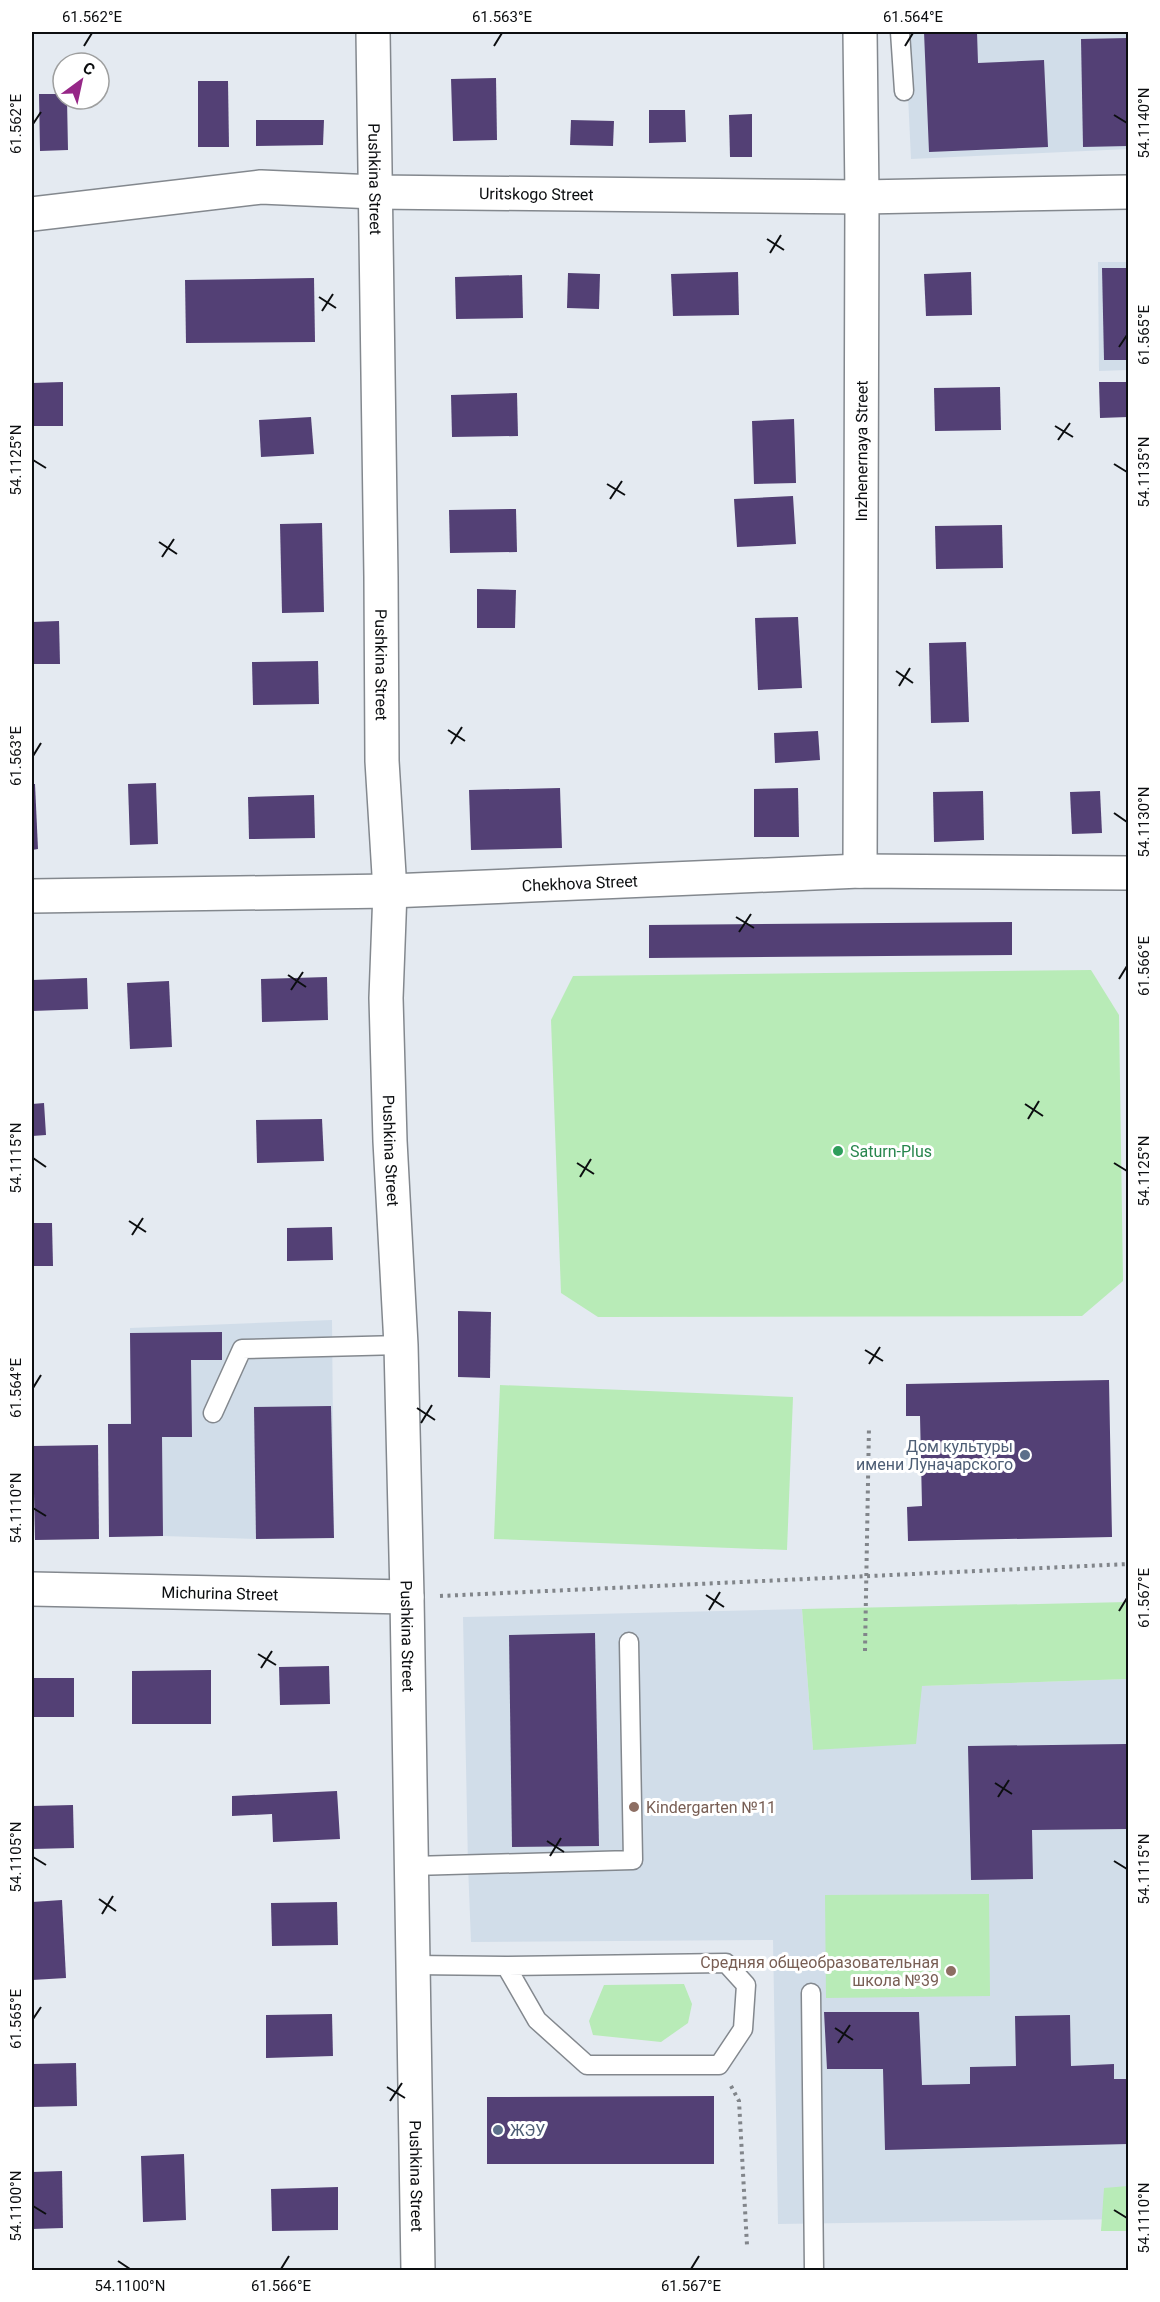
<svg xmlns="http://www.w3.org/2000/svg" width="1160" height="2302" viewBox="0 0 1160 2302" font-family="Roboto,sans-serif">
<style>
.built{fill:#d1dde9}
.green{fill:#b8ebb7}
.building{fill:#534075}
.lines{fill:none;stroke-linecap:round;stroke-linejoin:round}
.lane-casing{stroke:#83888e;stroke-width:21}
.street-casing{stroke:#83888e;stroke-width:36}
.path{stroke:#81858a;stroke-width:4;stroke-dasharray:3 4.5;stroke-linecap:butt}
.lane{stroke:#fff;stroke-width:18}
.street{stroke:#fff;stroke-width:33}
.ticks{fill:none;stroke:#0c0e10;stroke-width:2}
.leisure-dot{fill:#2e9e5b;stroke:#fff;stroke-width:2}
.service-dot{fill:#5c6f8a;stroke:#fff;stroke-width:2}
.education-dot{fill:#8d6e63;stroke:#fff;stroke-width:2}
.labels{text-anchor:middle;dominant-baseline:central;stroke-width:6;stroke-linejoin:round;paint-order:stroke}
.street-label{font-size:16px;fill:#0c0e10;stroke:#fff}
.leisure-label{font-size:16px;fill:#27864d;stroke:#fff;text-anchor:start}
.service-label{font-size:16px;fill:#4e5e75;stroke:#fff;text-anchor:end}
.education-label{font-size:16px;fill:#785e54;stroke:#fff;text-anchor:start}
.neatline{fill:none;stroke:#0c0e10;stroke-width:2}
.ticks-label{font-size:15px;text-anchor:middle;fill:#0c0e10}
</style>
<rect width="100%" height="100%" fill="#e4eaf1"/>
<g class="built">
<polygon points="905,32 1128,32 1128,149 911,159"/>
<polygon points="1098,262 1128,262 1128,370 1099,371"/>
<polygon points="332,1320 334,1538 256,1539 163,1536 109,1537 108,1424 131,1423 130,1328"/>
<polygon points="802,1609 813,1750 921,1686 1128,1679 1128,2219 778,2224 773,1940 471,1942 468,1865 463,1617"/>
</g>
<g class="green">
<polygon points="1091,970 1119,1015 1123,1281 1082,1316 598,1317 561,1293 551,1020 573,976"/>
<polygon points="500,1385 793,1397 787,1550 494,1539"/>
<polygon points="1128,1602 1128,1679 922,1686 916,1744 813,1750 802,1609"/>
<polygon points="989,1894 990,1996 826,1998 825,1895"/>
<polygon points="684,1984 692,2004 688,2023 661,2042 593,2035 589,2021 604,1985"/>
<polygon points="1128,2186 1128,2231 1101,2231 1104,2188"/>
</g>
<g class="building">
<polygon points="924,32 977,32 978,63 1044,60 1048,147 929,152"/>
<polygon points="1128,38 1128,146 1083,147 1081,39"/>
<polygon points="496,78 497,140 453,141 451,79"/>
<polygon points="198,81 228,81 229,147 198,147"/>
<polygon points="39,94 63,94 63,99 67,99 68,150 40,151"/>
<polygon points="649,110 685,110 686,142 649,143"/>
<polygon points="752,114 752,157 730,157 729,115"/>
<polygon points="256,120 324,120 323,145 256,146"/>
<polygon points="571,120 614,121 613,146 570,145"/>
<polygon points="1102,268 1128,268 1128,360 1104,360"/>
<polygon points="738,272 739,315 673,316 671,274"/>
<polygon points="971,272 972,315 926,316 924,274"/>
<polygon points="568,273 600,274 599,309 567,308"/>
<polygon points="522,275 523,318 456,319 455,277"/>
<polygon points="314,278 315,342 186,343 185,280"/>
<polygon points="63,382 63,426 32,426 32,383"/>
<polygon points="1099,382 1128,382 1128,417 1100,418"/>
<polygon points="1000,387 1001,430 935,431 934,388"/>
<polygon points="517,393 518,436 452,437 451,395"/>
<polygon points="311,417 314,454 261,457 259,420"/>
<polygon points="794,419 796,483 754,484 752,421"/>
<polygon points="793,496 796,544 737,547 734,499"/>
<polygon points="516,509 517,552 450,553 449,510"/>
<polygon points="322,523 324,612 282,613 280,524"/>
<polygon points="1002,525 1003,568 936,569 935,526"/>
<polygon points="477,589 516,590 515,628 477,628"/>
<polygon points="798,617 802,688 758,690 755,618"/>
<polygon points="59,621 60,664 32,664 32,622"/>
<polygon points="966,642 969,722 931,723 929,643"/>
<polygon points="318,661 319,704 253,705 252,662"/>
<polygon points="818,731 820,760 775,763 774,733"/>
<polygon points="156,783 158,844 130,845 128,784"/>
<polygon points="32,784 35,784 38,849 32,850"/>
<polygon points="560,788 562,848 471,850 469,790"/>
<polygon points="798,788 799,837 754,837 754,789"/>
<polygon points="983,791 984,840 934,842 933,792"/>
<polygon points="1100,791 1102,833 1072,834 1070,792"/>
<polygon points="314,795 315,838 249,839 248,797"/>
<polygon points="1012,922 1012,955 649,958 649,925"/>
<polygon points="327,977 328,1020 262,1022 261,979"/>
<polygon points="87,978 88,1009 32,1011 32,980"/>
<polygon points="169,981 172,1047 130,1049 127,983"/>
<polygon points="44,1103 46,1135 32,1136 32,1104"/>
<polygon points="322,1119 324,1161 257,1163 256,1120"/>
<polygon points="32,1223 52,1223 53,1266 32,1266"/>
<polygon points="332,1227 333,1260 287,1261 287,1228"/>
<polygon points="458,1311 491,1312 490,1378 458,1377"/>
<polygon points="222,1332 222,1360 191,1360 192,1437 162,1437 163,1536 109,1537 108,1424 131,1424 130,1333"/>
<polygon points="1109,1380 1112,1537 908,1541 907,1507 922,1506 920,1416 906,1416 906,1384"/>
<polygon points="331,1406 334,1538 256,1539 254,1407"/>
<polygon points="98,1445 99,1539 35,1540 33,1446"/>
<polygon points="595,1633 599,1846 512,1847 509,1635"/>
<polygon points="329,1666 330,1704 280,1705 279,1667"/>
<polygon points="211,1670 211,1724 132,1724 132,1671"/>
<rect x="32" y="1678" width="42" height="39"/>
<polygon points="1126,1744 1127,1829 1032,1830 1033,1879 971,1880 968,1746"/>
<polygon points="337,1791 340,1839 273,1842 272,1814 232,1816 232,1796"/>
<polygon points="73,1805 74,1848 32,1849 32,1806"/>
<polygon points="62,1900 66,1978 32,1980 32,1902"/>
<polygon points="337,1902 338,1945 272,1946 271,1903"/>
<polygon points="824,2012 919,2012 922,2085 970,2084 970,2067 1016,2066 1015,2016 1070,2015 1071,2066 1114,2064 1114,2079 1128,2079 1128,2144 885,2150 883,2069 827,2069"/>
<polygon points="332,2014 333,2056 266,2058 266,2015"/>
<polygon points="76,2063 77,2106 32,2107 32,2064"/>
<polygon points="714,2096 714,2164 487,2164 487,2097"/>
<polygon points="184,2154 186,2220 143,2222 141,2156"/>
<polygon points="62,2171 63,2228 32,2229 32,2172"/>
<polygon points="338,2187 338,2230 272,2231 271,2189"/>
</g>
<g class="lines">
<defs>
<g id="lane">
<polyline points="900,32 904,91"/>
<polyline points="213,1413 242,1349 401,1345"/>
<polyline points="413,1866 633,1860 629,1642"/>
<polyline points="413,1965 506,1966 537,2020 587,2065 719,2065 743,2029 746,1985 726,1963 506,1966"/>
<polyline points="811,1993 814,2270"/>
</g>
<g id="street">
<path id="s1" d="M373 32 381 577 382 761 390 891 386 998 390 1141 401 1345 407 1597 418 2270"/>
<path id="s2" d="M32 214 261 187 375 192 862 197 1128 192"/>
<path id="s3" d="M860 871 862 197 860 32"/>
<path id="s4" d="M32 896 390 891 860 871 1128 873"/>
<path id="s5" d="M32 1589 407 1597"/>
</g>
</defs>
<use href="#lane" class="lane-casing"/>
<use href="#street" class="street-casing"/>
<g class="path">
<polyline points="440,1596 1128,1564"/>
<polyline points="865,1651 869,1426"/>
<polyline points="731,2086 739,2101 747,2245"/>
</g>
<use href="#lane" class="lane"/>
<use href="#street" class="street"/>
</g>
<path class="ticks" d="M84 46 92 33M494 46 502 33M905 46 913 33M1114 115 1127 123M33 124 41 112M767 239 784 250M770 253 781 235M319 297 336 308M322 311 333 294M1119 347 1127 335M1055 426 1073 437M1058 440 1070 423M33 460 46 468M1114 464 1127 472M607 484 625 495M610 499 622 481M159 542 177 554M162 557 174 539M896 671 913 683M899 686 910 668M448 730 465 741M451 744 462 727M33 756 41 743M1114 813 1127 822M736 917 754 928M739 932 751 914M288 975 306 987M1119 979 1127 966M291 990 303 972M1025 1104 1043 1116M1028 1119 1039 1101M33 1158 46 1167M577 1163 594 1174M1114 1163 1127 1171M580 1177 591 1159M129 1221 146 1232M132 1235 143 1218M865 1350 883 1361M869 1364 880 1347M33 1388 41 1375M417 1408 435 1420M421 1423 432 1405M33 1508 46 1516M706 1595 724 1607M709 1610 720 1592M1119 1611 1127 1598M258 1654 276 1665M261 1668 272 1651M995 1783 1012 1794M998 1797 1009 1780M547 1841 564 1852M550 1856 561 1838M33 1857 46 1865M1114 1861 1127 1869M99 1899 116 1911M102 1914 113 1896M33 2019 41 2007M835 2028 853 2040M838 2043 850 2025M387 2087 405 2098M390 2101 402 2083M33 2206 46 2214M1114 2210 1127 2218M118 2261 130 2269M281 2269 289 2256M691 2269 699 2256"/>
<circle class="leisure-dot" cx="838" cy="1151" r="6"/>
<g class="service-dot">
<circle cx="1025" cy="1455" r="6"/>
<circle cx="498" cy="2130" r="6"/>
</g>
<g class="education-dot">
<circle cx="634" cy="1807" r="6"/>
<circle cx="951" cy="1971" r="6"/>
</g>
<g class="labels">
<g class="street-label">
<text stroke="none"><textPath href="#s1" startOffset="147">Pushkina Street</textPath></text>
<text stroke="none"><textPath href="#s2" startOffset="506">Uritskogo Street</textPath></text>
<text stroke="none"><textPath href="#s3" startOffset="420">Inzhenernaya Street</textPath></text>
<text stroke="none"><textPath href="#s1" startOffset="633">Pushkina Street</textPath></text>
<text stroke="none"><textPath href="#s4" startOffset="548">Chekhova Street</textPath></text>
<text stroke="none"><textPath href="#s1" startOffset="1119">Pushkina Street</textPath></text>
<text stroke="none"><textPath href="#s5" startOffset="188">Michurina Street</textPath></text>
<text stroke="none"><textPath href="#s1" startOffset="1605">Pushkina Street</textPath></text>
<text stroke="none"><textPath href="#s1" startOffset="2145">Pushkina Street</textPath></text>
</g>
<g class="leisure-label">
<text x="850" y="1151">Saturn-Plus</text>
</g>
<g class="service-label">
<text x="1013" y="1446">Дом культуры<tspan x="1013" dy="18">имени Луначарского</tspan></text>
<text x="510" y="2130" text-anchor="start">ЖЭУ</text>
</g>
<g class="education-label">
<text x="646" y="1807">Kindergarten №11</text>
<text x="939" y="1962" text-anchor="end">Средняя общеобразовательная<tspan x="939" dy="18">школа №39</tspan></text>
</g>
</g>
<rect width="1160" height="2302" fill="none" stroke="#ffffff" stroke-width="66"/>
<g transform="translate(81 81) rotate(33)"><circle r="28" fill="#ffffff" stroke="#9e9f9f" stroke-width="1.5"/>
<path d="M0-4.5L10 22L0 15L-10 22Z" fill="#962787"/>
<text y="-9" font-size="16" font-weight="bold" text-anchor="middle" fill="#0c0e10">С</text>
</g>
<rect x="33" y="33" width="1094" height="2236" class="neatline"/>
<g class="ticks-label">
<text x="92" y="22">61.562°E</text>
<text x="502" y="22">61.563°E</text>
<text x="913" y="22">61.564°E</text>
<text transform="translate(1144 123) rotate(-90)" y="5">54.1140°N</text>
<text transform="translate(16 124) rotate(-90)" y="5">61.562°E</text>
<text transform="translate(1144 335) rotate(-90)" y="5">61.565°E</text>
<text transform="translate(16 460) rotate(-90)" y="5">54.1125°N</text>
<text transform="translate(1144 472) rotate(-90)" y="5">54.1135°N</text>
<text transform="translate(16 756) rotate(-90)" y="5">61.563°E</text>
<text transform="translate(1144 822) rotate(-90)" y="5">54.1130°N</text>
<text transform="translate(1144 966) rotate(-90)" y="5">61.566°E</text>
<text transform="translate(16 1158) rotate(-90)" y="5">54.1115°N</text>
<text transform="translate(1144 1171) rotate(-90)" y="5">54.1125°N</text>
<text transform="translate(16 1388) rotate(-90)" y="5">61.564°E</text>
<text transform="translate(16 1508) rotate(-90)" y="5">54.1110°N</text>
<text transform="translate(1144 1598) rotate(-90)" y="5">61.567°E</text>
<text transform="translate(16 1857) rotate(-90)" y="5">54.1105°N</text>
<text transform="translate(1144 1869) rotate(-90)" y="5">54.1115°N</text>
<text transform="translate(16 2019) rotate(-90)" y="5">61.565°E</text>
<text transform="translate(16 2206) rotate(-90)" y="5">54.1100°N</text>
<text transform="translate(1144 2218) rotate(-90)" y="5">54.1110°N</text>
<text x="130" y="2291">54.1100°N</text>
<text x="281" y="2291">61.566°E</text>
<text x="691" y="2291">61.567°E</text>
</g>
</svg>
